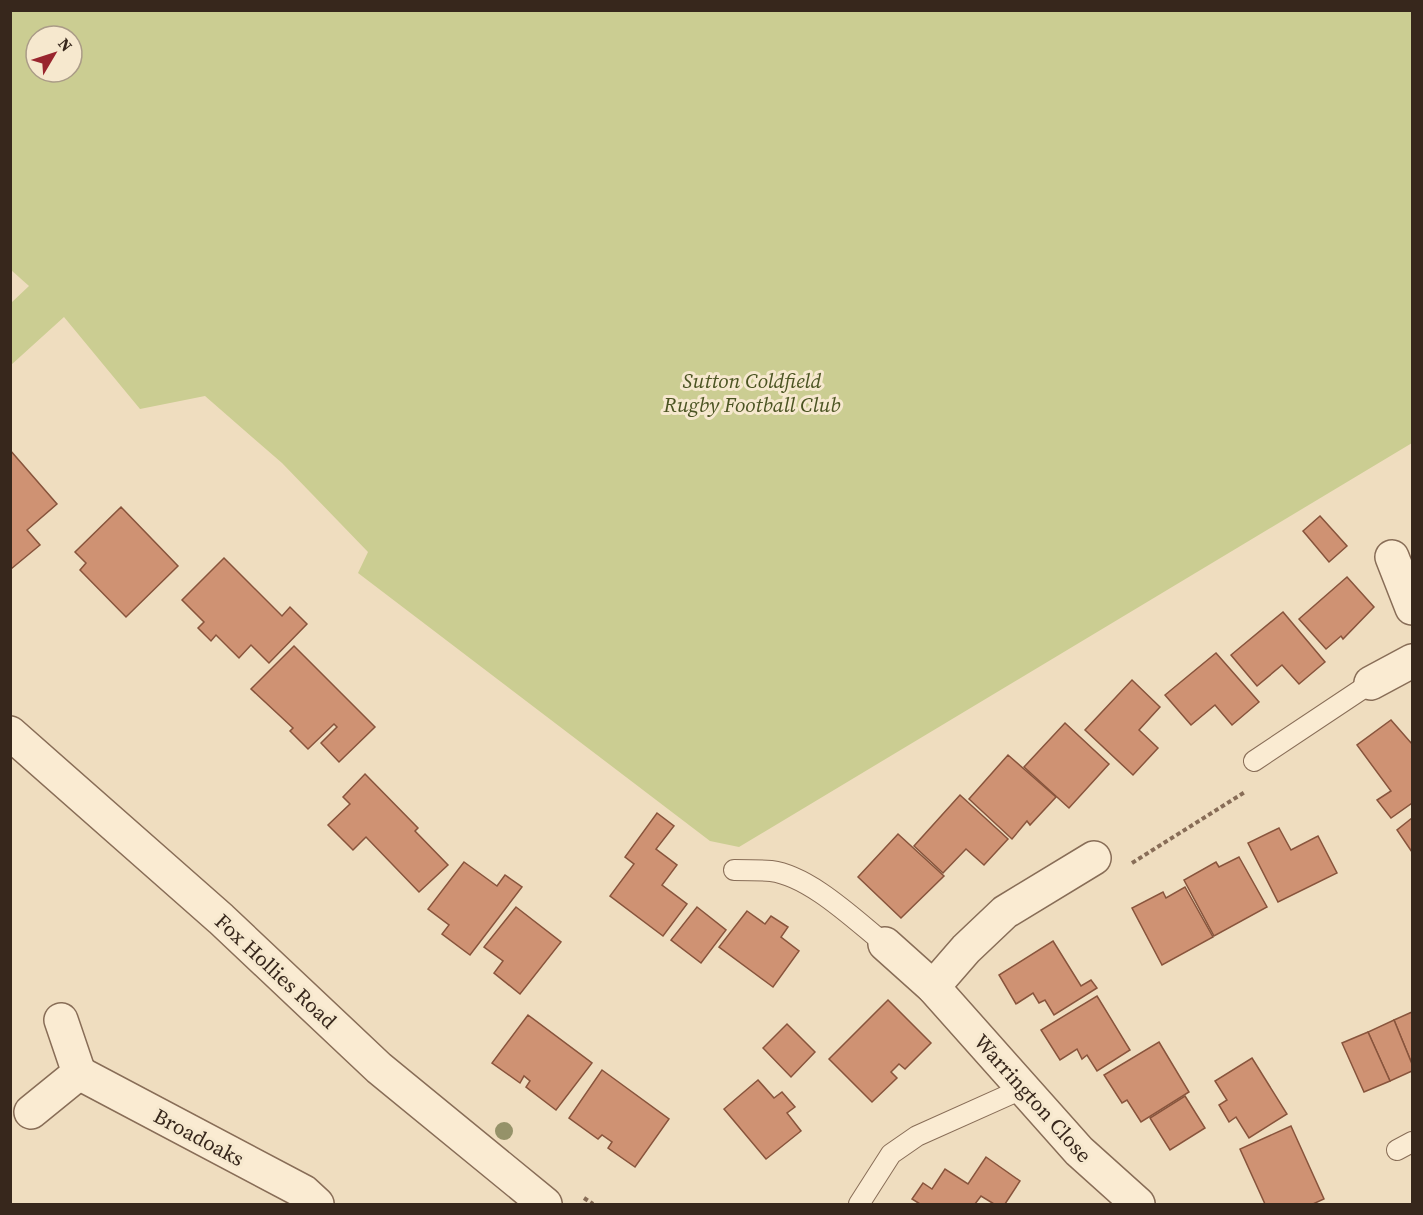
<svg xmlns="http://www.w3.org/2000/svg" width="1423" height="1215" viewBox="0 0 1423 1215" font-family="'Source Serif 4',serif">
<style>
.green{fill:#cbcd92;fill-rule:evenodd}
.building{fill:#cf9273;stroke:#88543c;stroke-width:1.5}
.lines{fill:none;stroke-linecap:round;stroke-linejoin:round}
.service-casing{stroke:#886d57;stroke-width:22}
.minor-casing{stroke:#886d57;stroke-width:36}
.tertiary-casing{stroke:#886d57;stroke-width:36}
.path{stroke:#886d57;stroke-width:4;stroke-dasharray:4.5 3;stroke-linecap:butt}
.service{stroke:#faebd2;stroke-width:20}
.minor{stroke:#faebd2;stroke-width:33}
.tertiary{stroke:#faebd2;stroke-width:33}
.tree{fill:#959269}
.labels{text-anchor:middle;dominant-baseline:central;stroke-width:6;stroke-linejoin:round;paint-order:stroke}
.park-label{font-size:21px;font-style:italic;fill:#4b5422;stroke:#f6e8ce}
.street-label{font-size:21px;fill:#37271c;stroke:#f6e8ce}
</style>
<rect width="100%" height="100%" fill="#efddbf"/>
<path class="green" d="M11 10 1412 11V443L739 847 710 841 358 573 368 552 282 463 205 396 140 409 64 317 11 365V303L29 286 11 270ZM36 36H72V72H36Z"/>
<g class="building">
<polygon points="10,450 57,504 27,530 40,545 11,569"/>
<polygon points="121,507 178,566 126,617 80,570 86,563 75,552"/>
<polygon points="1320,516 1347,546 1329,562 1303,531"/>
<polygon points="224,558 282,616 290,607 307,624 269,663 251,645 239,658 216,635 211,641 198,628 204,622 182,600"/>
<polygon points="1347,577 1374,607 1343,639 1341,636 1326,649 1299,619"/>
<polygon points="1283,612 1325,662 1299,684 1282,665 1257,686 1231,655"/>
<polygon points="294,646 375,727 339,762 321,743 337,727 334,724 308,749 290,731 293,728 251,689"/>
<polygon points="1216,653 1259,702 1232,725 1215,705 1191,725 1165,695"/>
<polygon points="1132,680 1160,707 1139,730 1158,748 1133,775 1085,730"/>
<polygon points="1391,720 1412,744 1412,803 1391,818 1377,800 1391,791 1357,745"/>
<polygon points="1065,723 1109,764 1069,808 1024,767"/>
<polygon points="1008,755 1056,797 1030,825 1027,821 1012,839 969,799"/>
<polygon points="365,774 418,828 415,831 448,865 419,892 366,837 353,850 328,825 350,804 343,797"/>
<polygon points="960,795 1008,839 984,865 966,849 943,873 914,846"/>
<polygon points="657,813 674,826 656,849 677,865 662,885 687,904 663,936 610,896 634,864 625,857"/>
<polygon points="1412,818 1412,852 1397,830"/>
<polygon points="1279,828 1291,850 1318,836 1337,873 1278,902 1248,843"/>
<polygon points="898,834 944,876 901,918 858,877"/>
<polygon points="1239,857 1267,907 1214,936 1184,880 1216,862 1219,867"/>
<polygon points="464,862 497,886 505,875 522,887 470,955 442,934 449,925 428,909"/>
<polygon points="1185,887 1213,937 1162,965 1132,908 1163,892 1166,898"/>
<polygon points="516,907 561,942 520,994 494,973 503,961 484,947"/>
<polygon points="697,907 726,930 701,963 671,940"/>
<polygon points="747,911 765,924 771,916 788,927 781,937 799,951 773,987 719,947"/>
<polygon points="1053,941 1081,986 1091,980 1097,988 1054,1015 1045,1000 1039,1003 1033,993 1016,1004 999,975"/>
<polygon points="1097,996 1130,1050 1097,1071 1087,1055 1082,1059 1077,1049 1060,1060 1041,1030"/>
<polygon points="888,1000 931,1043 905,1069 899,1064 891,1072 897,1078 872,1102 829,1059"/>
<polygon points="1412,1012 1412,1064 1394,1020"/>
<polygon points="528,1015 592,1063 556,1110 526,1087 530,1081 524,1076 520,1083 492,1063"/>
<polygon points="1394,1020 1412,1064 1412,1071 1390,1081 1368,1032"/>
<polygon points="787,1024 815,1052 791,1077 763,1048"/>
<polygon points="1368,1032 1390,1081 1364,1092 1342,1043"/>
<polygon points="1159,1042 1189,1092 1141,1122 1127,1100 1122,1103 1104,1075"/>
<polygon points="1252,1058 1287,1114 1249,1138 1236,1117 1229,1122 1219,1105 1227,1100 1215,1081"/>
<polygon points="602,1070 669,1119 635,1167 608,1148 612,1142 602,1135 598,1139 569,1118"/>
<polygon points="758,1080 774,1098 782,1092 795,1107 787,1113 801,1131 766,1159 724,1109"/>
<polygon points="1185,1096 1205,1128 1170,1150 1150,1118"/>
<polygon points="1291,1126 1324,1199 1313,1204 1265,1204 1240,1149"/>
<polygon points="986,1157 1020,1181 1005,1204 994,1204 981,1196 975,1204 920,1204 912,1199 923,1183 932,1189 945,1169 968,1184"/>
</g>
<g class="lines">
<defs>
<g id="service">
<polyline points="1254,761 1371,683"/>
<path d="M734 870C746 870 759 870 771 871 810 876 855 920 885 944"/>
<polyline points="1397,1150 1412,1142"/>
<polyline points="859,1204 891,1154 917,1136 1024,1088"/>
</g>
<g id="minor">
<polyline points="1392,557 1412,608"/>
<polyline points="1371,683 1412,661"/>
<polyline points="885,944 933,987 1079,1151 1138,1204"/>
<polyline points="933,987 966,949 1005,912 1094,858"/>
<polyline points="79,1073 304,1192 317,1204"/>
<polyline points="31,1112 79,1073 61,1020"/>
</g>
<polyline id="tertiary" points="10,733 221,919 379,1068 545,1204"/>
</defs>
<use href="#service" class="service-casing"/>
<use href="#minor" class="minor-casing"/>
<use href="#tertiary" class="tertiary-casing"/>
<g class="path">
<polyline points="1132,863 1245,792"/>
<polyline points="584,1198 593,1204"/>
</g>
<use href="#service" class="service"/>
<use href="#minor" class="minor"/>
<use href="#tertiary" class="tertiary"/>
</g>
<circle class="tree" cx="504" cy="1131" r="9"/>
<g class="labels">
<g class="park-label">
<text x="752" y="380">Sutton Coldfield<tspan x="752" dy="24">Rugby Football Club</tspan></text>
</g>
<g class="street-label">
<text transform="translate(276 971) rotate(43)">Fox Hollies Road</text>
<text transform="translate(1033 1098) rotate(48)">Warrington Close</text>
<text transform="translate(199 1137) rotate(28)">Broadoaks</text>
</g>
</g>
<rect width="1423" height="1215" fill="none" stroke="#37271c" stroke-width="24"/>
<g transform="translate(54 54) rotate(51)"><circle r="28" fill="#f6e8ce" stroke="#aa9b87" stroke-width="1.5"/>
<path d="M0-4.5L10 22L0 15L-10 22Z" fill="#99252e"/>
<text y="-9" font-size="16" font-weight="bold" text-anchor="middle" fill="#37271c">N</text>
</g>
</svg>
